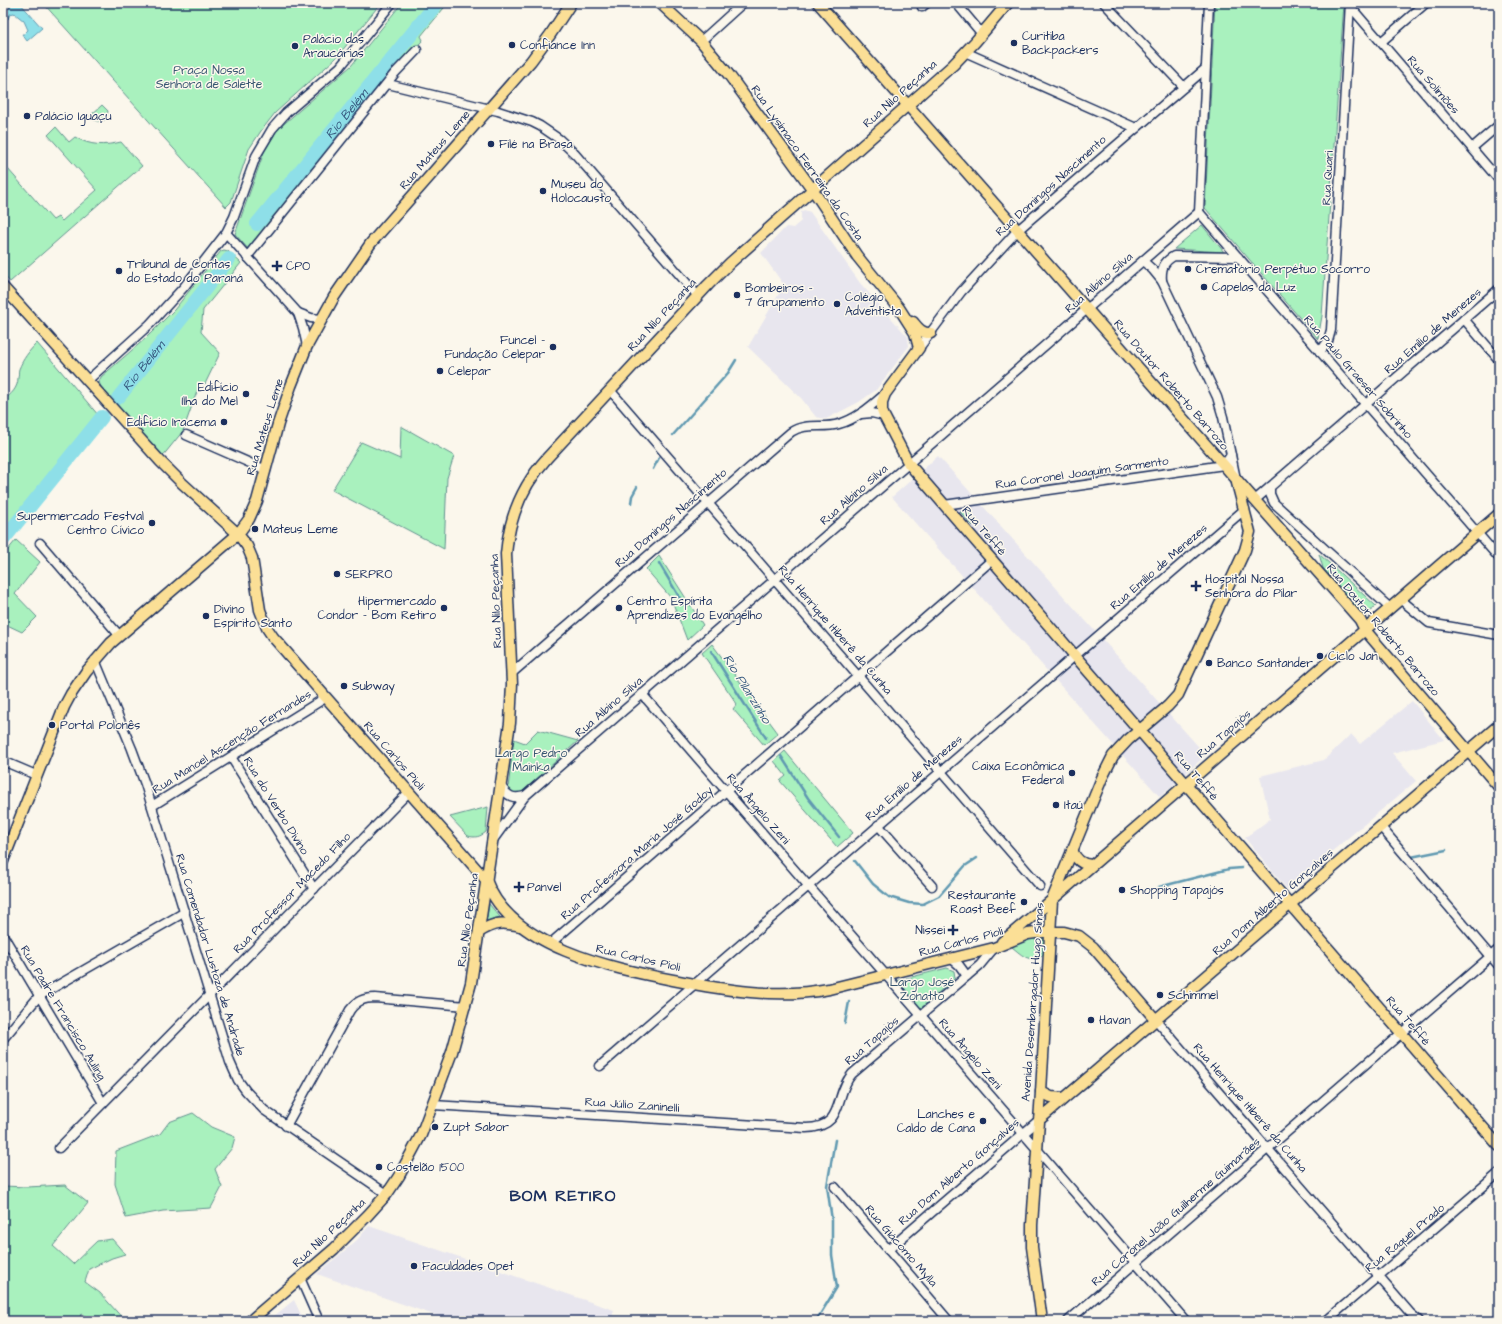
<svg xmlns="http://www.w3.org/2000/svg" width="1502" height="1324" viewBox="0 0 1502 1324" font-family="'Architects Daughter',sans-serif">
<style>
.built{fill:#e8e6ee}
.green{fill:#a9f1be;stroke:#62908e}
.water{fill:#8edfe8;stroke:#6099b1}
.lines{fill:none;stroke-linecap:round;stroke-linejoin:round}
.stream{stroke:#6099b1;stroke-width:2.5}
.river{stroke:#8edfe8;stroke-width:14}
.minor-casing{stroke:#1b2f5e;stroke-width:11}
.major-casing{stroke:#1b2f5e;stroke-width:13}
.minor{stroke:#fbf7ec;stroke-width:8}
.major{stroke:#fbdf96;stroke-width:10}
.poi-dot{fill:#1b2f5e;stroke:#fbf7ec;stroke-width:1.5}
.labels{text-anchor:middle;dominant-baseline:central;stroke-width:3;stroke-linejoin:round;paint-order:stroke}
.poi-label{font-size:12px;fill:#1b2f5e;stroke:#fbf7ec;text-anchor:start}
.park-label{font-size:12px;fill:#375671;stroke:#fbf7ec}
.street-label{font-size:12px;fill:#1b2f5e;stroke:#fbf7ec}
.water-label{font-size:13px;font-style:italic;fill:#385b80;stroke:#fbf7ec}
.district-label{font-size:16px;font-weight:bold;letter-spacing:1px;fill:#1b2f5e;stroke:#fbf7ec}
</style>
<rect width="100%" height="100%" fill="#fbf7ec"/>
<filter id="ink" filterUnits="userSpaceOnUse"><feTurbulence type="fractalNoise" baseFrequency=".025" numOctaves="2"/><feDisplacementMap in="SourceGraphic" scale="8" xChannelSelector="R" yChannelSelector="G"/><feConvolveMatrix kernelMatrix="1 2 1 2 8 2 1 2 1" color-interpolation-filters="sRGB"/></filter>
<g filter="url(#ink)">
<g class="built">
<polygon points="804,210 810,212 860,283 908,337 909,346 876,390 859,402 826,419 816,417 801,398 748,347 784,285 761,253 786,227 793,228 801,221 801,212"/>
<polygon points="938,456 1206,755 1160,797 892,497"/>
<polygon points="1412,701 1444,740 1392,753 1416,781 1287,889 1245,838 1270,819 1260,776 1324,760 1351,734 1360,744"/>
<polygon points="369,1226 614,1310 611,1321 451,1321 317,1274 357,1240"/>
<polygon points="294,1300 304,1321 268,1321"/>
</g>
<g class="green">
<polygon points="43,3 381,3 336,58 275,113 261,131 249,149 231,202 226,207"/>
<polygon points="402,3 448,3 421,36 423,40 386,79 249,250 235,234 264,152 276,132 286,122 351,66"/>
<polygon points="1215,3 1344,3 1322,316 1318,339 1205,208"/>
<polygon points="102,105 108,111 106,119 100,122 94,120 90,116"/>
<path d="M56 127 69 142 75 137C90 146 105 146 121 142L142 166 10 282 3 274V172L7 168 53 220 58 217 62 221 97 190 48 135Z"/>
<polygon points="1202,225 1224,252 1174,249"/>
<polygon points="224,250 228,251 241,263 203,310 201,332 220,353 205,384 200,383 183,431 162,457 101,387 99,382 101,377 146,338 174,310 221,251"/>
<path d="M37 343 99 416 3 535V400C11 395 18 388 18 378 19 374 18 372 19 369 23 359 29 351 37 343Z"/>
<polygon points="401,426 454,456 447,478 444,549 332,490 361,442 400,459"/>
<polygon points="972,510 973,526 960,512"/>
<polygon points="16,540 40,562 15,594 37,617 22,632 3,623 3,556"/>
<polygon points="1319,554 1376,606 1365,616 1323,568"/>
<polygon points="659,556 703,625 687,640 671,598 646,569"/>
<polygon points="712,644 778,733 764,745 733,709 737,704 702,653"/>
<path d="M538 730 578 741 522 792C515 795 512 794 508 788L514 739 525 743Z"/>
<polygon points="785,751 853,833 837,847 780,781 786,776 774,761"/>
<path d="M488 807 486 832C480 837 475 838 468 836L450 817Z"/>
<polygon points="489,904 500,917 486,921"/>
<path d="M1045 935 1044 954C1030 964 1023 956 1012 947L1026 939Z"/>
<polygon points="947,968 954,971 955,978 920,1009 896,981"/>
<polygon points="193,1113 211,1127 235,1137 232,1148 215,1169 222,1187 211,1208 163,1211 126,1218 115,1184 116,1151 160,1134 169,1122"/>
<polygon points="65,1185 88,1203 53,1246 73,1264 97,1241 112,1239 125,1254 112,1258 89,1269 85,1282 100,1293 125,1321 93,1321 82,1314 76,1321 3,1321 3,1186 27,1187"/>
</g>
<polygon class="water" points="14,3 20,3 42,28 27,41 22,34 24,34 28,30 24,21 14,13 10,14 8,19 3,13"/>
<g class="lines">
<g class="stream">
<polyline points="673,435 728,373 736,360"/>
<polyline points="653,469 659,458"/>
<polyline points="631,503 632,496 637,487"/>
<polyline points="659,563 684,605"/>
<polyline points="711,651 766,738"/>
<polyline points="781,756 808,798 839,837"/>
<polyline points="1411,857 1446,850"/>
<polyline points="855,861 873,884 889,897 909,903 923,904 939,896 965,866 977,858"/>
<polyline points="1159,887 1229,869 1242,868"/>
<polyline points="845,1023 849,1002"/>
<polyline points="816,1321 837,1287 832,1255 832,1220 827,1186 835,1140"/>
</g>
<g class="river">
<path id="s1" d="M257 224 437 3"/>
<path id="s2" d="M118 398 229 259"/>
<polyline points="3,540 102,417"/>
</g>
<defs>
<g id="minor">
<polyline points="956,3 982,34"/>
<polyline points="1104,3 1184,87"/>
<polyline points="1350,6 1499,180"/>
<polyline points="922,7 927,3"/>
<polyline points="701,41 743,3"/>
<polyline points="1381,42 1426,3"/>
<polyline points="965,52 1136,128"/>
<polyline points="388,84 498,111 532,122 540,126 559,139 575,154 697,295"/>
<polyline points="1472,148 1499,125"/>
<polyline points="1199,212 1499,558"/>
<polyline points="1199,212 1209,3"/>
<polyline points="226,233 298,313 303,328 307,346"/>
<polyline points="247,257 395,73 417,50"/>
<polyline points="1143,261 1153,270 1162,281 1217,397 1223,417 1236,479"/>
<path d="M1162 281C1161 269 1163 262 1174 256L1238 257"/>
<polyline points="298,313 311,318 321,319"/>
<polyline points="1464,319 1499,360"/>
<polyline points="919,348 961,292 1018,230 1205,69"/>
<polyline points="1320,352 1328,341 1331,330 1350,3"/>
<polyline points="87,381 150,324 184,287 226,233 234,217 256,156 272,129 286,113 340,67 392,3"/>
<polyline points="610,390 1040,886"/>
<polyline points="861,414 872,413 884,416"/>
<polyline points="186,435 266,470"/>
<polyline points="1270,487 1270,494 1274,503 1390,608"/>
<polyline points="1255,500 1499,289"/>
<polyline points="944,505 1224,465 1231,455"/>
<polyline points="40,543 119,635"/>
<polyline points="1400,599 1429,623 1499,635"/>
<polyline points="95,660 132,749 145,784 230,1062 238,1080 246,1091 264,1110 387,1194"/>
<path d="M512 673 791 432C806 422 823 429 839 424 857 419 871 406 885 394"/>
<polyline points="642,694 1186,1321"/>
<polyline points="231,757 314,889"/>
<polyline points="3,761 36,775"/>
<path d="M501 786C508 797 513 799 525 796"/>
<polyline points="152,806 325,698"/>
<polyline points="878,825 932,886"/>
<polyline points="1381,827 1499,966"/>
<polyline points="493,840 525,796 1199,212"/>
<polyline points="3,935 103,1103"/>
<polyline points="551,943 992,560"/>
<polyline points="951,958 959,965 967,976"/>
<polyline points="1156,1020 1411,1314 1419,1321"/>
<polyline points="3,1039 39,996 185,912"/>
<polyline points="600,1066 1245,509"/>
<path d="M433 1105 806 1128C846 1127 833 1096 852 1074L980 965 994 948"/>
<path d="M286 1126 350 1010C357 1001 363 998 375 998L466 1006"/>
<polyline points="59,1148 409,792"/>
<polyline points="835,1187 949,1321"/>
<polyline points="888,1250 1039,1120"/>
<polyline points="300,1278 319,1321"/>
<polyline points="1068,1321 1499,949"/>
<polyline points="1326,1321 1499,1173"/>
</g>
<g id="major">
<polyline points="660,3 701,41 729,75 813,190 857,256 899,308 915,333 919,348 885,394 882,402 882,411 884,416 909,464 1499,1146"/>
<polyline points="818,3 1360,620 1365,630 1499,787"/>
<path d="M3 287 160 461 182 483 238 534 247 546 252 558 260 610 267 628 273 637 486 880C510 947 611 968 673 980 724 990 777 999 829 989L994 948 1028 934 1043 932H1064L1079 936 1093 947 1156 1020"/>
<path d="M913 322C918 328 922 334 931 333"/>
<path d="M1072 850C1076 860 1082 865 1092 865"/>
<polyline points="3,861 64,707 71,694 86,672 111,643 238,534 249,519 257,501 278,424 291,386 307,346 334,297 371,243 531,61 550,35 571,3"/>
<path d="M479 932C495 922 502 922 520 926"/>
<polyline points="1002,942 1052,900 1499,514"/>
<polyline points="1041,1092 1051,1097 1064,1098"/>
<polyline points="1039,1120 1499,725"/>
<path d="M250 1321 334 1249 368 1215 387 1194 399 1176 421 1135 452 1052 471 983 510 723 512 684 506 554C509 517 522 486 547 458L708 285 730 263 953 65 975 42 1008 3"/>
<polyline points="1042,1321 1032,1247 1032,1225 1041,1092 1052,900 1102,778 1113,756 1128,740 1168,706 1178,695 1245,550 1250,532 1237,483"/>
</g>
</defs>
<use href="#minor" class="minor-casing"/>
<use href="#major" class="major-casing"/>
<use href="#minor" class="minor"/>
<use href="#major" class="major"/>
</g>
</g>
<g class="poi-dot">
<circle cx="1014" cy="43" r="4"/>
<circle cx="512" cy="45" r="4"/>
<circle cx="295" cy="46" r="4"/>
<circle cx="27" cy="116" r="4"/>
<circle cx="491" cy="144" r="4"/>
<circle cx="543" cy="191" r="4"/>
<path d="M275 260h4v4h4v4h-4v4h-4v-4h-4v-4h4z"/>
<circle cx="1188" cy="269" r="4"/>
<circle cx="119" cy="271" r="4"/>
<circle cx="1204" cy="287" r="4"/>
<circle cx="737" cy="295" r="4"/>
<circle cx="837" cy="304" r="4"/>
<circle cx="553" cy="347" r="4"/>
<circle cx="440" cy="371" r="4"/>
<circle cx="246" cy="394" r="4"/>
<circle cx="224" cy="422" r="4"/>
<circle cx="152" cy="523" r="4"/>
<circle cx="255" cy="529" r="4"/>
<circle cx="337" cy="574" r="4"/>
<path d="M1194 580h4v4h4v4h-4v4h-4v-4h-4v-4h4z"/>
<circle cx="444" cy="608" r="4"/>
<circle cx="619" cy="608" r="4"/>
<circle cx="206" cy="616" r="4"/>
<circle cx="1320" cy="656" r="4"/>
<circle cx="1209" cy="663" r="4"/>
<circle cx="344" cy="686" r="4"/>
<circle cx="52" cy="725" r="4"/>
<circle cx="1072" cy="773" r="4"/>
<circle cx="1056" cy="805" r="4"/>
<path d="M517 881h4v4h4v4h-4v4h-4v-4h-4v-4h4z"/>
<circle cx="1122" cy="890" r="4"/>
<circle cx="1024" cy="902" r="4"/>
<path d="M951 924h4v4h4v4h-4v4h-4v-4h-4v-4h4z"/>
<circle cx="1160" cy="995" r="4"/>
<circle cx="1091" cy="1020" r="4"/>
<circle cx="983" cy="1121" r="4"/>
<circle cx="435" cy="1127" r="4"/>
<circle cx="379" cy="1167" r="4"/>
<circle cx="414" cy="1266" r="4"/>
</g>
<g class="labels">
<g class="poi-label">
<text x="1022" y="36">Curitiba<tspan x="1022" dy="14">Backpackers</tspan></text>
<text x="303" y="39">Palácio das<tspan x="303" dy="14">Araucárias</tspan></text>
<text x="520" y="45">Confiance Inn</text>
<text x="35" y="116">Palácio Iguaçu</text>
<text x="499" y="144">Filé na Brasa</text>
<text x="551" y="184">Museu do<tspan x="551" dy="14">Holocausto</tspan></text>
<text x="127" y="264">Tribunal de Contas<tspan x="127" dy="14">do Estado do Paraná</tspan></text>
<text x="286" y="266">CPO</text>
<text x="1196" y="269">Crematório Perpétuo Socorro</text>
<text x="1212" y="287">Capelas da Luz</text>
<text x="745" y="288">Bombeiros -<tspan x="745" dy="14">7 Grupamento</tspan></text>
<text x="845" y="297">Colégio<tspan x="845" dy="14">Adventista</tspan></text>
<text x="545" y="340" text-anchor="end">Funcel -<tspan x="545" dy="14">Fundação Celepar</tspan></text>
<text x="448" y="371">Celepar</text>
<text x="238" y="387" text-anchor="end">Edifício<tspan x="238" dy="14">Ilha do Mel</tspan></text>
<text x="216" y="422" text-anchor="end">Edifício Iracema</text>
<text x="144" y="516" text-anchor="end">Supermercado Festval<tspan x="144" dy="14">Centro Cívico</tspan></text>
<text x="263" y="529">Mateus Leme</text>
<text x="345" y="574">SERPRO</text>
<text x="1205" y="579">Hospital Nossa<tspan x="1205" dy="14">Senhora do Pilar</tspan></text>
<text x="436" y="601" text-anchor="end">Hipermercado<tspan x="436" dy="14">Condor - Bom Retiro</tspan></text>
<text x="627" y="601">Centro Espírita<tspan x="627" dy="14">Aprendizes do Evangelho</tspan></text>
<text x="214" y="609">Divino<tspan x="214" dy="14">Espírito Santo</tspan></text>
<text x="1328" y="656">Ciclo Jan</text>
<text x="1217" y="663">Banco Santander</text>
<text x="352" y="686">Subway</text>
<text x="60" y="725">Portal Polonês</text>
<text x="1064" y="766" text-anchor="end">Caixa Econômica<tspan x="1064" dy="14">Federal</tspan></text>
<text x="1064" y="805">Itaú</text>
<text x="527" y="887">Panvel</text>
<text x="1130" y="890">Shopping Tapajós</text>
<text x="1016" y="895" text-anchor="end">Restaurante<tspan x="1016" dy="14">Roast Beef</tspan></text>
<text x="945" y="930" text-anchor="end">Nissei</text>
<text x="1168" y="995">Schimmel</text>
<text x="1099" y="1020">Havan</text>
<text x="975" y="1114" text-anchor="end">Lanches e<tspan x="975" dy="14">Caldo de Cana</tspan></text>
<text x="443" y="1127">Zupt Sabor</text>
<text x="387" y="1167">Costelão 1500</text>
<text x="422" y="1266">Faculdades Opet</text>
</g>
<g class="park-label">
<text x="209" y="70">Praça Nossa<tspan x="209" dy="14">Senhora de Salette</tspan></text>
<text x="531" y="753">Largo Pedro<tspan x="531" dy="14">Mainka</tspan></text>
<text x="922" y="982">Largo José<tspan x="922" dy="14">Zonatto</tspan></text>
</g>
<g class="street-label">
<text transform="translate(1433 85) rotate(49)">Rua Solimões</text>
<text transform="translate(900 94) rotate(-42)">Rua Nilo Peçanha</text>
<text transform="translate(435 150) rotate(-49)">Rua Mateus Leme</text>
<text transform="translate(807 163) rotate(55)">Rua Lysímaco Ferreira da Costa</text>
<text transform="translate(1328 178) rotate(-87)">Rua Quari</text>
<text transform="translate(1051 186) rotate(-42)">Rua Domingos Nascimento</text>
<text transform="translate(1099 283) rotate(-41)">Rua Albino Silva</text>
<text transform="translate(662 315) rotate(-47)">Rua Nilo Peçanha</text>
<text transform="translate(1433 331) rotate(-41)">Rua Emílio de Menezes</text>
<text transform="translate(1358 377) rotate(49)">Rua Paulo Graeser Sobrinho</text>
<text transform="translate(1171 385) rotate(49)">Rua Doutor Roberto Barrozo</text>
<text transform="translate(265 427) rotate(-73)">Rua Mateus Leme</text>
<text transform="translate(1082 473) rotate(-8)">Rua Coronel Joaquim Sarmento</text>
<text transform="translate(854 495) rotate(-41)">Rua Albino Silva</text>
<text transform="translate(671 518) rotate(-41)">Rua Domingos Nascimento</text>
<text transform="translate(984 531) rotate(49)">Rua Teffé</text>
<text transform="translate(1159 567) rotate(-41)">Rua Emílio de Menezes</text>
<text transform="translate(496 601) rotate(-92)">Rua Nilo Peçanha</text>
<text transform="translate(835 630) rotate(49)">Rua Henrique Itiberê da Cunha</text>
<text transform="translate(1383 630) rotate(50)">Rua Doutor Roberto Barrozo</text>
<text transform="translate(609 707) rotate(-41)">Rua Albino Silva</text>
<text transform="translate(1224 734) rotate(-41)">Rua Tapajós</text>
<text transform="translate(232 742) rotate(-32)">Rua Manoel Ascenção Fernandes</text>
<text transform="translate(394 756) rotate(49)">Rua Carlos Pioli</text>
<text transform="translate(1196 776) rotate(49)">Rua Teffé</text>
<text transform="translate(914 778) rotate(-41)">Rua Emílio de Menezes</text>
<text transform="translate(276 806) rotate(58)">Rua do Verbo Divino</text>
<text transform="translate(758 809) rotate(49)">Rua Ângelo Zeni</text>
<text transform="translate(637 853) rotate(-41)">Rua Professora Maria José Godoy</text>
<text transform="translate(292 893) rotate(-46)">Rua Professor Macedo Filho</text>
<text transform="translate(1273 902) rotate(-41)">Rua Dom Alberto Gonçalves</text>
<text transform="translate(468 920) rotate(-82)">Rua Nilo Peçanha</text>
<text transform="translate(961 942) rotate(-15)">Rua Carlos Pioli</text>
<text transform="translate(210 955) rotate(73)">Rua Comendador Lustoza de Andrade</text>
<text transform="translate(638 958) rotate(13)">Rua Carlos Pioli</text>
<text transform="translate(1033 1002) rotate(-86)">Avenida Desembargador Hugo Simas</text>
<text transform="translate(63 1013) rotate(59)">Rua Padre Francisco Auling</text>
<text transform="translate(1408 1021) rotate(49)">Rua Teffé</text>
<text transform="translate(872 1041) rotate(-41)">Rua Tapajós</text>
<text transform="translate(970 1054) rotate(49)">Rua Ângelo Zeni</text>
<text transform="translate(632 1105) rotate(4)">Rua Júlio Zaninelli</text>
<text transform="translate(1250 1108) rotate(49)">Rua Henrique Itiberê da Cunha</text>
<text transform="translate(959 1172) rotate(-41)">Rua Dom Alberto Gonçalves</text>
<text transform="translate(1176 1212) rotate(-41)">Rua Coronel João Guilherme Guimarães</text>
<text transform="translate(329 1233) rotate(-43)">Rua Nilo Peçanha</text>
<text transform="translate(1405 1238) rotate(-40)">Rua Raquel Prado</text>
<text transform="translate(901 1246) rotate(49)">Rua Giácomo Mylla</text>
</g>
<g class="water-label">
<text stroke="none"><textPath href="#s1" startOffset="142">Rio Belém</textPath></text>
<text stroke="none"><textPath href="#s2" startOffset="41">Rio Belém</textPath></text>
<text transform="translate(747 689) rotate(58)">Rio Pilarzinho</text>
</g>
<g class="district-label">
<text x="563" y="1196">BOM RETIRO</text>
</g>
</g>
<rect width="1502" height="1324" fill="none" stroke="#fbf7ec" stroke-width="16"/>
<rect x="8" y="8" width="1486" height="1308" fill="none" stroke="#1b2f5e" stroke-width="1.5" filter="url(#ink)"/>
</svg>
